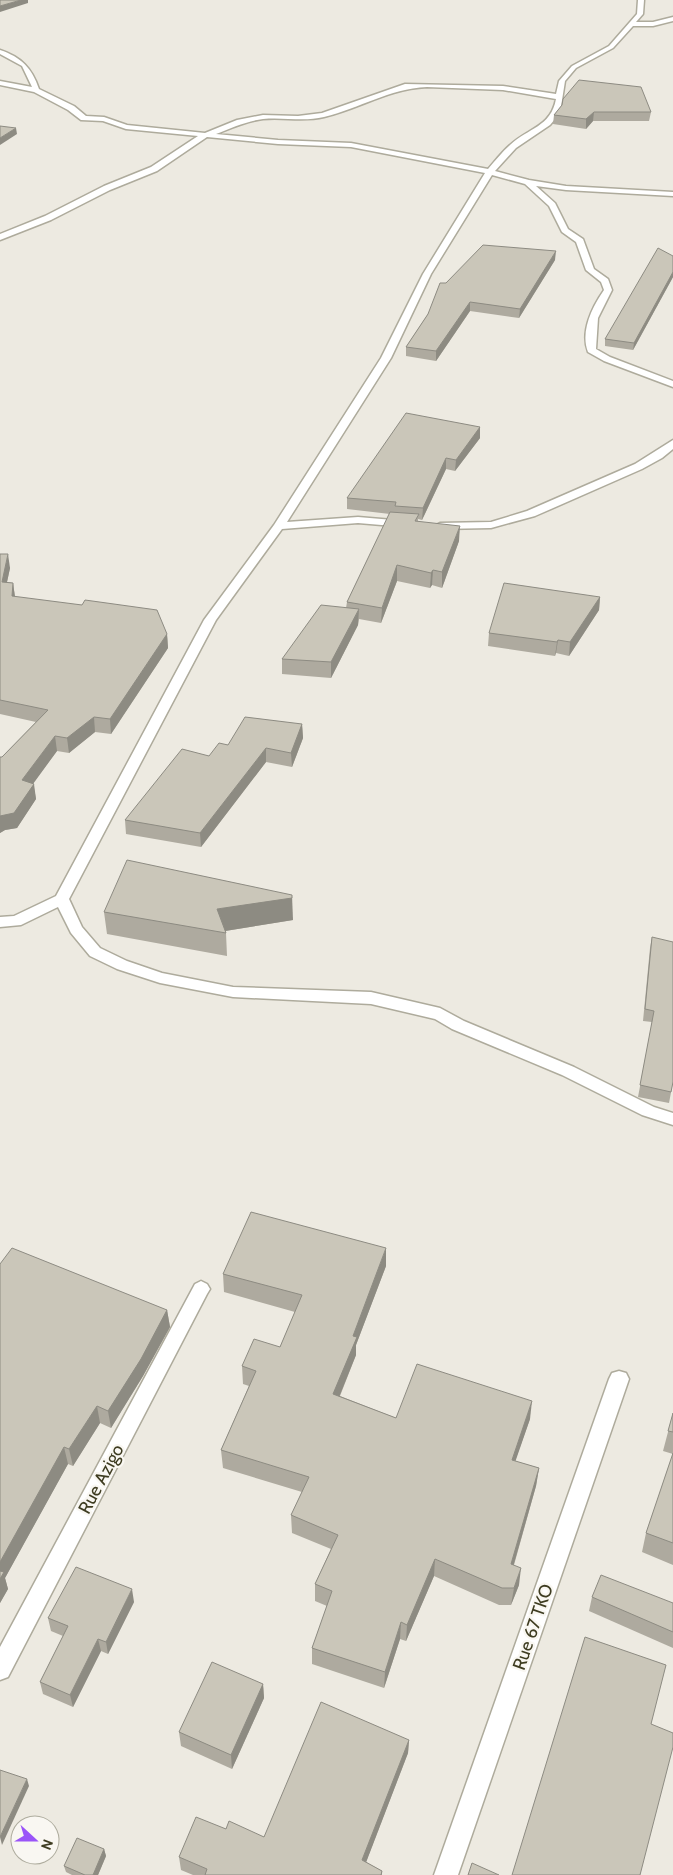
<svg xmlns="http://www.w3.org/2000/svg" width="673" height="1875" viewBox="0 0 673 1875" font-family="Cabin,sans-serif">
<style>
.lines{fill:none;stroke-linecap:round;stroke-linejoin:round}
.minor-casing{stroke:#aeab9c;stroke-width:3}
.minor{fill:#fff;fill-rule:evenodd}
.wall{fill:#aeaa9f}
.shaded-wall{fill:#8d8b82}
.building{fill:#cac6b9;stroke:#8d8b82}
.labels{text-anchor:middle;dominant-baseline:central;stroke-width:4.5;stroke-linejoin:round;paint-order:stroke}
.near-street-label{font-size:18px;fill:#3e3c21;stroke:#f9f7f2}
</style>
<rect width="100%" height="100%" fill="#edeae1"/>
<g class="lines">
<defs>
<g id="minor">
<path d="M638 0H644L643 14 636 22H653L673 17V21L653 26H633L613 48 576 68 565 81 560 113 550 125 516 148 495 171 529 180 566 186 673 192V196L566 190 536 186 555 203 568 229 583 239 594 269 608 279 612 290 598 318 596 349 610 357 673 381V387L604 361 588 352C580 332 592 307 604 290L601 282 586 270 576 242 562 232 549 206 525 184 492 175 431 274 391 358 287 522 358 517 405 521 411 524 405 527 358 523 282 529 216 620 69 899 82 927 100 948 127 961 162 973 233 987 371 992 440 1008 464 1021 574 1067 654 1107 673 1113V1125L642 1115 562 1075 452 1029 435 1019 371 1004 233 997 160 983 117 969 90 956 71 933 58 907 21 925 0 927V917L14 916 56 896 204 620 274 525 381 358 423 274 485 173 351 147 278 144 207 137 157 171 110 190 51 220 0 240V234L45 216 104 186 151 167 198 136 126 129 103 121 81 120 68 110 34 92 0 85V81L32 87 22 66 0 54V50C21 57 32 68 39 89L74 106 86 116 104 117 127 125 205 133 237 120 263 115 298 116 322 113 405 84 503 86 556 94 559 81 572 66 609 46 637 14ZM427 87 503 90 556 99C551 127 528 128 510 145 502 152 495 161 488 169L351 143 278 140 216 134C231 128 247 121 263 119 284 117 304 122 324 117 361 108 388 89 427 87Z"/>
<polygon points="673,440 673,449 662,458 642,469 535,516 491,528 440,529 434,526 440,523 491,522 527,511 635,464"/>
<polygon points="201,1281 207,1284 210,1289 207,1294 8,1677 0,1680 0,1647 195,1284"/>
<polygon points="619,1371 626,1373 629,1379 458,1875 434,1875 609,1379 612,1373"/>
</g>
</defs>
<use href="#minor" class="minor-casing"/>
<use href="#minor" class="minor"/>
</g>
<g class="wall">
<polygon points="562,105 651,112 649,121 593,121 586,129 553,124 554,115"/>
<polygon points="673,256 673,277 633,350 605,346 605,339"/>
<polygon points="555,260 519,318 470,311 436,361 406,356 406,347 428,314 446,283"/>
<polygon points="480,427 480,438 455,471 446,469 422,520 418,519 418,521 459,541 442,588 432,585 430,588 397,581 381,623 359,619 358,625 331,678 282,674 282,659 346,608 347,602 390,514 347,509 347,498"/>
<polygon points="0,554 10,568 7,582 13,583 15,597 167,634 168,648 111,734 95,732 69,753 57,751 33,783 36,799 17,828 5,830 0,833 0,757 2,757 36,722 0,714"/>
<polygon points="600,597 599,610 569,656 556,653 555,656 488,646 489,633"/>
<polygon points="302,724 303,738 292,767 266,762 201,847 126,834 125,820 209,756 228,745"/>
<polygon points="104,912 293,920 225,931 226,933 227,956 107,934"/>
<polygon points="652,937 673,1082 669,1103 638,1097 652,1022 643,1021 650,948"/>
<polygon points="0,1264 167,1310 170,1327 143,1376 111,1428 100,1423 73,1466 68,1464 5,1578 8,1589 0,1603"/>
<polygon points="386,1266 356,1345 356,1355 340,1396 396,1418 530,1419 515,1461 539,1468 536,1486 514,1565 519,1585 511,1605 499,1605 434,1576 406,1641 400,1639 384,1688 312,1664 312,1648 327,1606 315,1601 315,1584 331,1549 292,1533 291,1515 302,1492 223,1468 221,1450 249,1386 243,1384 242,1366 280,1347 295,1312 224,1292 223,1274"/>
<polygon points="673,1413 673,1565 642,1552 646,1533 673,1454 663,1451"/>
<polygon points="592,1597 673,1603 673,1648 589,1611"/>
<polygon points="134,1602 108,1654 101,1651 73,1707 43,1694 40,1682 63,1636 51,1631 48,1618"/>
<polygon points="263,1684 264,1698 232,1769 181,1746 179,1732"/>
<polygon points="409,1740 408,1753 366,1862 382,1871 382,1875 193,1875 181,1870 179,1857 226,1829 264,1837"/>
<polygon points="104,1849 106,1856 98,1875 72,1875 66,1872 64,1866"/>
</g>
<g class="shaded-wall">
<polygon points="21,0 28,0 28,3 0,12 0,6"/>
<polygon points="594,112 593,121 586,129 586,119"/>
<polygon points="16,128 17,134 0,145 0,138"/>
<polygon points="556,251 555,260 519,318 520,309"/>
<polygon points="673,272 673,277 633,350 634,343"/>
<polygon points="470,302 470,311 436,361 436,351"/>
<polygon points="480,427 480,438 455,471 456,460"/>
<polygon points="446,458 446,469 422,520 423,508"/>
<polygon points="460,526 459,541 442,588 442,572"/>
<polygon points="8,554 10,568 4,596 2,582"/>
<polygon points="397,565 397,581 381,623 382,608"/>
<polygon points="433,570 432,585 430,588 431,573"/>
<polygon points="13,583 15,597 12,596"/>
<polygon points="600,597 599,610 569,656 570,642"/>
<polygon points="359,609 358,625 331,678 331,662"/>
<polygon points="167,634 168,648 111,734 110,719"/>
<polygon points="558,640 556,653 555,656 557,642"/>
<polygon points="94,717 95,732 69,753 67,738"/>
<polygon points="302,724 303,738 292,767 291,753"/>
<polygon points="55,736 57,751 25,795 22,780"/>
<polygon points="266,748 266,762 201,847 200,833"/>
<polygon points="34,784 36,799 17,828 5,830 0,833 0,816"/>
<polygon points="292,895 293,920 219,932 217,909"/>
<polygon points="386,1248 386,1266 356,1345 356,1355 333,1412 333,1394 353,1336"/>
<polygon points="167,1310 170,1327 143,1376 111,1428 108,1411"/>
<polygon points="532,1401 530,1419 510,1477 512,1460"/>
<polygon points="97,1406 100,1423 73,1466 69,1449"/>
<polygon points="64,1447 68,1464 5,1578 8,1589 0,1603 0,1562"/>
<polygon points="539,1468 536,1486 509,1581 511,1564"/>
<polygon points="435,1559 434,1576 406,1641 407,1625"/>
<polygon points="521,1568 519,1585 511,1605 514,1588"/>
<polygon points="132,1589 134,1602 108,1654 106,1642"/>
<polygon points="401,1622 400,1639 384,1688 385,1672"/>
<polygon points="98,1639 101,1651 73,1707 70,1695"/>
<polygon points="263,1684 264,1698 232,1769 231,1755"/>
<polygon points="409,1740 408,1753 362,1873 362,1860"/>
<polygon points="27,1779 29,1786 2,1845 0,1837"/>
<polygon points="104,1849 106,1856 98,1875 93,1875"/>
</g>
<g class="building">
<polygon points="0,0 21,0 0,6"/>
<polygon points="579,80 641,87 651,112 594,112 586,119 554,115 562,105 563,99"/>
<polygon points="0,126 16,128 0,138"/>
<polygon points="483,245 556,251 520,309 470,302 436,351 406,347 428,314 440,283 446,283"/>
<polygon points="658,248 673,256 673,272 634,343 605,339"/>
<polygon points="406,413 480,427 456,460 446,458 423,508 395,506 396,502 347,498"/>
<polygon points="390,512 419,514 415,521 460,526 442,572 433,570 431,573 397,565 382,608 347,602"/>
<polygon points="0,554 8,554 2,582 13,583 12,596 82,605 85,600 157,610 167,634 110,719 94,717 67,738 55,736 22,780 34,784 14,813 0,816 0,757 2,757 48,710 0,700"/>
<polygon points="504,583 600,597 570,642 558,640 557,642 489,633"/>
<polygon points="321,605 359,609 331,662 282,659"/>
<polygon points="245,717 302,724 291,753 266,748 200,833 125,820 182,749 209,756 219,743 228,745"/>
<polygon points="127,860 292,895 292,898 217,909 226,933 104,912"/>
<polygon points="652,937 673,942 673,1082 671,1092 640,1085 654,1011 645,1009"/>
<polygon points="251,1212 386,1248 353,1336 357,1337 333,1394 396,1418 417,1364 532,1401 512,1460 539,1468 511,1564 521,1568 514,1588 502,1588 435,1559 407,1625 401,1622 385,1672 312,1648 332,1591 315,1584 338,1535 291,1515 309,1477 221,1450 256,1371 242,1366 254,1339 280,1347 302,1295 223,1274"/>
<polygon points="12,1248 167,1310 141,1359 108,1411 97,1406 69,1449 64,1447 0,1562 0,1264"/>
<polygon points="673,1413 673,1432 668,1431"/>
<polygon points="673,1453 673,1543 646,1533"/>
<polygon points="76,1567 132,1589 106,1642 98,1639 70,1695 40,1682 68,1626 48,1618"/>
<polygon points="0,1571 4,1572 0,1579"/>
<polygon points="601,1575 673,1603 673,1632 592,1597"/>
<polygon points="585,1637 666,1665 651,1724 673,1733 673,1747 640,1875 512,1875"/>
<polygon points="212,1662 263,1684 231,1755 179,1732"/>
<polygon points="321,1702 409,1740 362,1860 382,1871 381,1875 205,1875 207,1869 179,1857 196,1817 226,1829 229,1821 264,1837"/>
<polygon points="0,1770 27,1779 0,1837"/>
<polygon points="77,1838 104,1849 93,1875 85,1875 64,1866"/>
<polygon points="472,1863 499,1875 468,1875"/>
</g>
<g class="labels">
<g class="near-street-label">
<text transform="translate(101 1479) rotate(-62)">Rue Azigo</text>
<text transform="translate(533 1627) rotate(-71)">Rue 67 TKO</text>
</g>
</g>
<g transform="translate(35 1840) rotate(111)"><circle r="24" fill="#f9f7f2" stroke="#aeac9e"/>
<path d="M0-4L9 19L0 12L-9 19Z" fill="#9a54f8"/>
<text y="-8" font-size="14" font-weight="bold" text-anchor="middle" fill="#3e3c21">N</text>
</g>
</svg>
